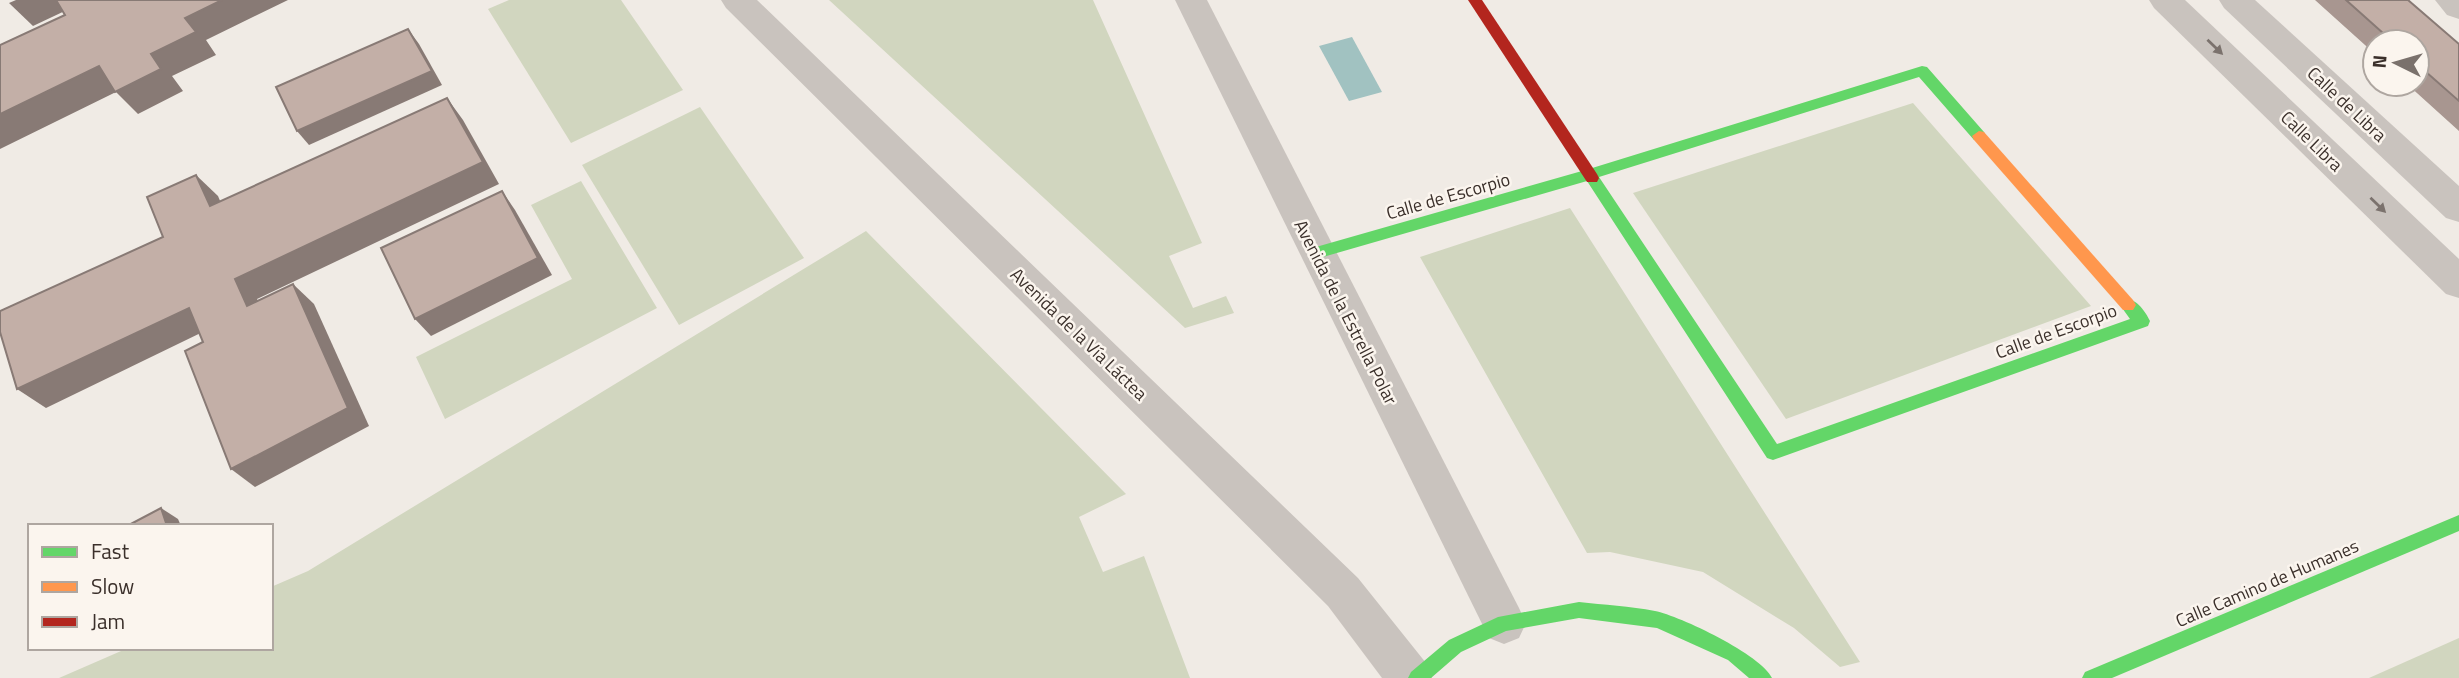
<svg xmlns="http://www.w3.org/2000/svg" width="2459" height="678" viewBox="0 0 2459 678" font-family="'Titillium Web',sans-serif">
<style>
.green{fill:#d1d6bf}
.water{fill:#a1c2c1}
.lines{fill:none;stroke-linecap:round;stroke-linejoin:round}
.street{fill:#c9c3be;fill-rule:evenodd}
.fast{fill:#63d668;fill-rule:evenodd}
.slow{fill:#ff974d;fill-rule:evenodd}
.jam{fill:#b3261e;fill-rule:evenodd}
.wall{fill:#a89690}
.shaded-wall{fill:#887a75}
.building{fill:#c3afa7;stroke:#887a75;stroke-width:2}
.oneway{fill:#7b726d}
.labels{text-anchor:middle;dominant-baseline:central;stroke-width:5;stroke-linejoin:round;paint-order:stroke}
.street-label{font-size:18px;fill:#3b302b;stroke:#fbf5ee}
</style>
<rect width="100%" height="100%" fill="#f0ebe5"/>
<g class="green">
<polygon points="509,0 621,0 683,90 571,143 488,9"/>
<polygon points="829,0 1093,0 1202,243 1169,256 1193,308 1226,296 1234,313 1185,328"/>
<polygon points="1913,103 2091,306 1786,419 1633,193"/>
<polygon points="700,107 804,258 679,325 582,165"/>
<polygon points="581,181 657,308 445,419 416,357 572,279 531,205"/>
<polygon points="1570,208 1860,662 1840,667 1794,628 1703,572 1610,552 1587,553 1420,257"/>
<polygon points="866,231 1126,494 1079,517 1103,572 1144,556 1190,678 59,678 128,648 271,648 271,587 308,571"/>
<polygon points="2459,638 2459,678 2369,678"/>
</g>
<polygon class="water" points="1352,37 1382,92 1349,101 1319,46"/>
<g class="lines">
<g class="street">
<polygon points="721,0 757,0 1358,578 1426,663 1432,678 1382,678 1328,606 726,8"/>
<polygon points="1175,0 1207,0 1519,608 1526,623 1519,638 1504,644 1489,638"/>
<polygon points="2149,0 2185,0 2459,259 2459,298 2446,294 2154,8"/>
<polygon points="2219,0 2255,0 2459,186 2459,222 2446,218 2224,8"/>
<polygon points="2435,0 2459,0 2459,19 2447,15"/>
</g>
<g class="fast">
<path d="M1922 66 1927 67 1984 132 1986 136 1984 140H1974L1919 77 1599 177 1777 444 2130 319 2120 305 2123 300C2135 296 2145 311 2150 321L2148 326 1773 460 1767 458 1587 181 1316 259 1311 257 1308 253 1311 249 1316 247 1589 169Z"/>
<polygon points="2459,515 2459,531 2112,678 2082,678 2085,672"/>
<path d="M1579 602C1604 605 1630 606 1655 611 1680 616 1762 655 1772 678H1749L1728 660 1657 628 1579 618 1506 631 1461 652 1431 678H1408L1411 672 1449 640 1498 617Z"/>
</g>
<polygon class="slow" points="1979,131 1984,132 2133,300 2136,305 2133,310 2123,310 1974,140 1972,136"/>
<polygon class="jam" points="1468,0 1482,0 1597,174 1599,178 1597,182 1587,182"/>
</g>
<polygon class="wall" points="2315,0 2408,0 2459,44 2459,131 2407,84 2417,84 2417,42 2375,42 2375,54"/>
<g class="shaded-wall">
<polygon points="16,0 61,0 69,9 33,26 9,3"/>
<polygon points="222,0 288,0 206,40 216,55 172,76 183,91 138,114 116,92 0,149 0,114 99,66 151,54 185,18"/>
<polygon points="408,29 419,44 442,85 309,145 297,131"/>
<polygon points="447,98 463,120 499,184 257,299 269,326 247,306 235,279"/>
<polygon points="196,175 218,196 231,227 210,206"/>
<polygon points="502,191 515,210 552,275 431,336 415,319"/>
<polygon points="293,284 314,304 369,426 255,487 231,469"/>
<polygon points="189,308 213,327 46,408 17,389"/>
<polygon points="161,508 178,519 181,526 167,526"/>
</g>
<g class="building">
<polygon points="56,0 222,0 185,18 196,32 151,54 161,69 115,92 99,66 0,114 0,45 65,15"/>
<polygon points="2346,0 2408,0 2459,44 2459,101 2417,64 2417,42 2393,42"/>
<polygon points="408,29 432,71 297,131 276,87"/>
<polygon points="447,98 483,162 235,279 247,306 293,284 348,408 231,469 185,351 203,342 189,308 17,389 0,332 0,311 163,237 147,197 196,175 210,206"/>
<polygon points="502,191 538,258 415,319 381,248"/>
<polygon points="161,508 167,526 127,526"/>
</g>
<defs><path id="oneway-solid" d="M-6-.8H1V-3.2L6.5 0L1 3.2V.8H-6Z" transform="scale(1.75)"/></defs>
<g class="oneway">
<use href="#oneway-solid" transform="translate(2215 47) rotate(44)"/>
<use href="#oneway-solid" transform="translate(2378 205) rotate(44)"/>
</g>
<g class="labels">
<g class="street-label">
<text transform="translate(2347 104) rotate(43)">Calle de Libra</text>
<text transform="translate(2312 141) rotate(44)">Calle Libra</text>
<text transform="translate(1448 196) rotate(-16)">Calle de Escorpio</text>
<text transform="translate(1346 312) rotate(63)">Avenida de la Estrella Polar</text>
<text transform="translate(2056 331) rotate(-20)">Calle de Escorpio</text>
<text transform="translate(1079 334) rotate(44)">Avenida de la Vía Láctea</text>
<text transform="translate(2267 583) rotate(-23)">Calle Camino de Humanes</text>
</g>
</g>
<rect x="28" y="524" width="245" height="126" fill="#fbf5ee" stroke="#aea6a0" stroke-width="2"/>
<rect x="42" y="547" width="35" height="10" fill="#63d668" stroke="#aea6a0" stroke-width="2"/>
<text x="91" y="559" font-size="21" fill="#3b302b">Fast</text>
<rect x="42" y="582" width="35" height="10" fill="#ff974d" stroke="#aea6a0" stroke-width="2"/>
<text x="91" y="594" font-size="21" fill="#3b302b">Slow</text>
<rect x="42" y="617" width="35" height="10" fill="#b3261e" stroke="#aea6a0" stroke-width="2"/>
<text x="91" y="629" font-size="21" fill="#3b302b">Jam</text>
<g transform="translate(2396 63) rotate(275)"><circle r="33" fill="#fbf5ee" stroke="#aea6a0" stroke-width="2"/>
<path d="M0-5L12 26L0 18L-12 26Z" fill="#7a716c"/>
<text y="-10" font-size="19" font-weight="bold" text-anchor="middle" fill="#3b302b">N</text>
</g>
</svg>
